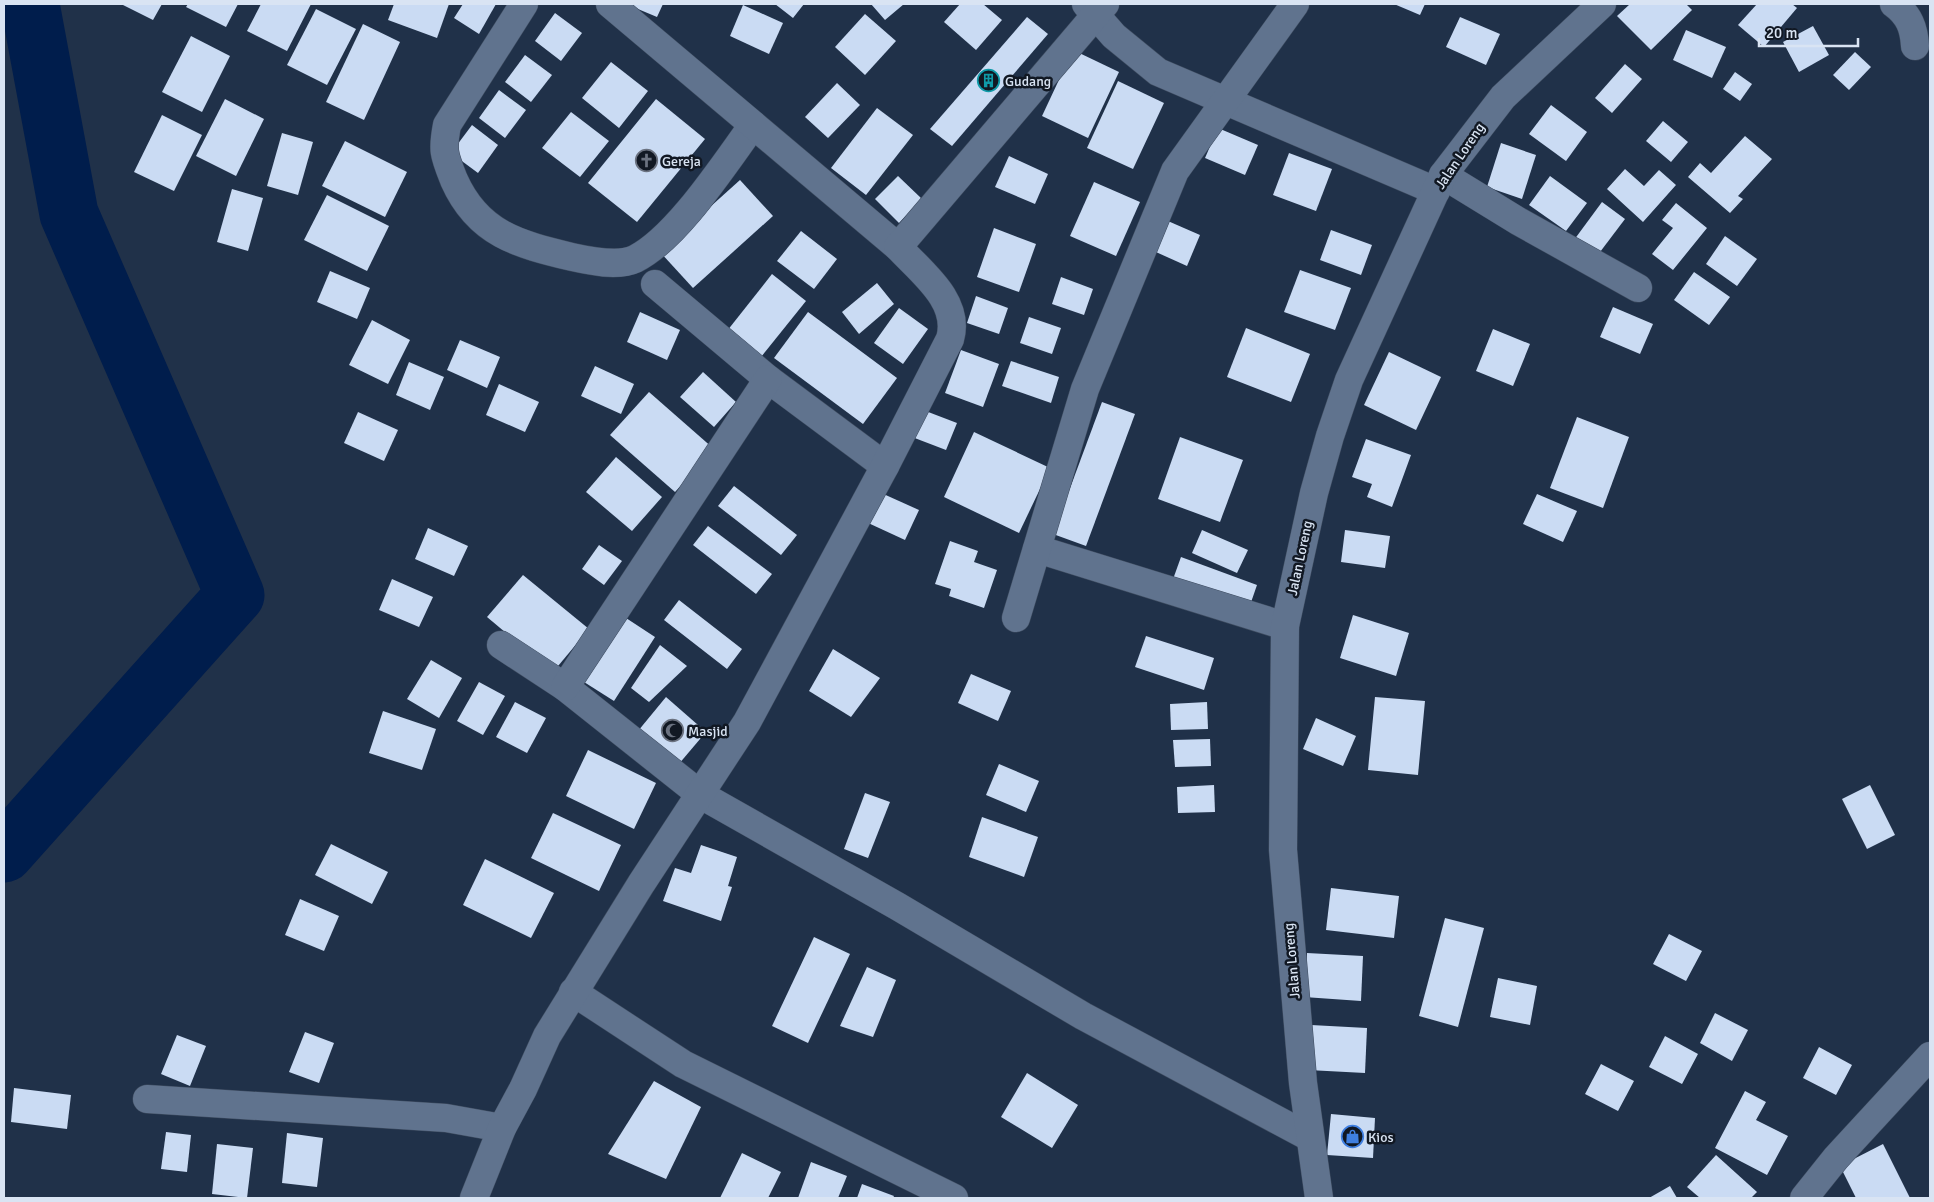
<svg xmlns="http://www.w3.org/2000/svg" width="1934" height="1202" viewBox="0 0 1934 1202" font-family="Signika,sans-serif">
<style>
.lines{fill:none;stroke-linecap:round;stroke-linejoin:round}
.river{stroke:#001d4c;stroke-width:59}
.building{fill:#cadbf3}
.minor-casing{stroke:#3f4d61;stroke-width:29}
.minor{stroke:#60738e;stroke-width:28}
.labels{text-anchor:middle;dominant-baseline:central;stroke-width:5;stroke-linejoin:round;paint-order:stroke}
.poi-label{font-size:14px;fill:#d9e4f3;stroke:#111823;text-anchor:start}
.street-label{font-size:14px;fill:#d9e4f3;stroke:#111823}
</style>
<rect width="100%" height="100%" fill="#203149"/>
<g class="lines">
<polyline class="river" points="4,853 235,595 69,214 30,4"/>
</g>
<g class="building">
<polygon points="121,4 162,4 153,20"/>
<polygon points="188,4 238,4 226,27 186,7"/>
<polygon points="261,4 311,4 287,51 247,31"/>
<polygon points="394,4 449,4 437,38 388,20"/>
<polygon points="463,4 496,4 479,34 454,18"/>
<polygon points="626,4 663,4 657,17"/>
<polygon points="775,4 804,4 793,18"/>
<polygon points="871,4 904,4 885,20"/>
<polygon points="960,4 983,4 1002,20 976,50 944,22"/>
<polygon points="1394,4 1425,4 1420,15"/>
<polygon points="1630,4 1686,4 1692,10 1651,50 1617,16"/>
<polygon points="1757,4 1792,4 1797,8 1764,47 1738,25"/>
<polygon points="743,5 783,23 769,54 730,36"/>
<polygon points="316,9 356,29 327,85 287,65"/>
<polygon points="555,13 582,33 561,61 535,41"/>
<polygon points="865,14 896,41 865,75 835,47"/>
<polygon points="1027,17 1048,34 952,146 930,129"/>
<polygon points="1460,17 1500,34 1486,65 1446,47"/>
<polygon points="363,24 400,42 364,120 326,102"/>
<polygon points="1813,26 1829,55 1799,72 1783,42"/>
<polygon points="1686,30 1726,47 1712,78 1673,60"/>
<polygon points="191,36 230,56 202,112 162,92"/>
<polygon points="1073,50 1119,72 1088,138 1042,116"/>
<polygon points="1855,52 1871,67 1849,90 1833,75"/>
<polygon points="525,55 552,75 531,102 505,82"/>
<polygon points="611,62 648,91 619,128 582,98"/>
<polygon points="1625,64 1642,79 1612,113 1595,98"/>
<polygon points="1735,72 1752,84 1740,101 1723,89"/>
<polygon points="1118,81 1164,103 1133,169 1087,148"/>
<polygon points="837,83 860,105 828,138 805,117"/>
<polygon points="499,90 526,110 505,138 479,118"/>
<polygon points="225,99 264,119 236,176 196,156"/>
<polygon points="656,99 705,139 637,222 588,183"/>
<polygon points="1551,105 1587,132 1566,161 1529,134"/>
<polygon points="877,108 913,135 866,195 831,168"/>
<polygon points="571,112 609,141 580,177 542,148"/>
<polygon points="162,115 202,135 174,191 134,172"/>
<polygon points="1663,121 1688,142 1671,162 1646,141"/>
<polygon points="472,125 498,145 478,173 451,153"/>
<polygon points="1218,128 1258,145 1245,175 1205,158"/>
<polygon points="282,133 313,142 298,195 267,186"/>
<polygon points="1745,136 1772,159 1738,196 1743,199 1730,213 1688,177 1700,163 1711,173"/>
<polygon points="345,141 407,172 385,217 322,186"/>
<polygon points="1501,143 1536,155 1522,199 1487,187"/>
<polygon points="1289,153 1332,169 1316,211 1273,195"/>
<polygon points="1009,156 1048,174 1035,204 995,187"/>
<polygon points="1625,169 1644,186 1659,170 1676,185 1643,222 1607,189"/>
<polygon points="898,176 922,199 899,223 875,199"/>
<polygon points="1550,176 1587,203 1566,231 1529,205"/>
<polygon points="740,180 773,216 693,288 660,252"/>
<polygon points="1094,182 1140,202 1116,256 1070,236"/>
<polygon points="232,189 263,198 248,251 217,242"/>
<polygon points="327,195 389,226 367,271 304,240"/>
<polygon points="1602,202 1625,219 1597,256 1574,240"/>
<polygon points="1676,203 1707,228 1673,270 1652,254 1673,228 1662,220"/>
<polygon points="1161,218 1200,235 1187,266 1147,248"/>
<polygon points="994,228 1036,244 1019,292 977,277"/>
<polygon points="1331,230 1372,245 1361,275 1320,260"/>
<polygon points="801,231 837,259 814,289 777,261"/>
<polygon points="1725,236 1757,259 1737,286 1706,264"/>
<polygon points="1300,270 1351,288 1335,330 1284,312"/>
<polygon points="330,271 370,288 357,319 317,302"/>
<polygon points="1694,272 1730,297 1709,325 1674,300"/>
<polygon points="772,274 806,301 761,357 727,331"/>
<polygon points="1061,277 1093,289 1084,315 1052,304"/>
<polygon points="877,283 894,304 859,334 842,312"/>
<polygon points="976,296 1008,308 999,334 967,323"/>
<polygon points="1613,307 1653,324 1640,354 1600,337"/>
<polygon points="899,308 928,329 903,364 874,343"/>
<polygon points="640,312 680,330 667,360 627,342"/>
<polygon points="808,312 897,378 863,424 774,358"/>
<polygon points="1029,317 1061,328 1052,354 1020,343"/>
<polygon points="372,320 410,340 388,384 349,365"/>
<polygon points="1246,328 1310,354 1291,402 1227,377"/>
<polygon points="1493,329 1530,344 1513,386 1476,371"/>
<polygon points="460,340 500,357 487,388 447,370"/>
<polygon points="961,350 999,364 983,407 945,393"/>
<polygon points="1389,352 1441,377 1416,430 1364,405"/>
<polygon points="1011,361 1059,377 1051,403 1002,386"/>
<polygon points="409,362 444,377 430,410 396,395"/>
<polygon points="595,366 634,384 621,414 581,396"/>
<polygon points="703,372 736,402 714,427 680,397"/>
<polygon points="499,384 539,402 525,432 486,415"/>
<polygon points="649,392 714,449 675,492 610,435"/>
<polygon points="1102,402 1135,414 1086,546 1053,534"/>
<polygon points="923,410 957,423 946,450 912,437"/>
<polygon points="358,412 398,430 384,461 344,443"/>
<polygon points="1577,417 1629,437 1603,508 1550,488"/>
<polygon points="974,432 1050,468 1019,533 944,497"/>
<polygon points="1180,437 1243,460 1220,522 1158,499"/>
<polygon points="1366,439 1411,455 1392,507 1367,497 1372,484 1352,477"/>
<polygon points="616,457 662,497 632,531 586,492"/>
<polygon points="734,486 797,535 781,555 718,506"/>
<polygon points="879,492 919,510 905,540 866,522"/>
<polygon points="1537,494 1577,511 1563,542 1523,524"/>
<polygon points="708,526 772,574 756,594 693,545"/>
<polygon points="428,528 468,546 454,576 415,559"/>
<polygon points="1202,530 1248,550 1237,573 1192,553"/>
<polygon points="1345,530 1390,536 1385,568 1341,562"/>
<polygon points="950,541 978,551 974,562 997,570 984,608 949,596 951,589 935,584"/>
<polygon points="599,545 622,561 604,585 582,569"/>
<polygon points="1181,557 1257,585 1248,611 1172,582"/>
<polygon points="523,575 589,629 553,672 487,617"/>
<polygon points="392,579 433,597 419,627 379,610"/>
<polygon points="679,600 742,649 727,669 664,620"/>
<polygon points="1353,615 1409,633 1396,676 1340,658"/>
<polygon points="626,618 655,637 614,701 584,682"/>
<polygon points="1146,636 1214,658 1204,690 1135,667"/>
<polygon points="660,645 687,666 649,702 631,688"/>
<polygon points="833,649 880,678 851,717 809,691"/>
<polygon points="431,660 462,678 439,718 407,699"/>
<polygon points="971,674 1011,691 998,721 958,703"/>
<polygon points="479,682 505,696 483,735 457,721"/>
<polygon points="666,697 706,732 678,765 638,731"/>
<polygon points="1375,697 1425,701 1418,775 1368,770"/>
<polygon points="515,702 546,718 527,753 496,737"/>
<polygon points="1207,702 1208,729 1171,730 1170,704"/>
<polygon points="383,711 436,729 422,770 369,753"/>
<polygon points="1316,718 1356,736 1343,766 1303,749"/>
<polygon points="1210,739 1211,766 1175,767 1173,740"/>
<polygon points="588,750 656,783 634,829 566,796"/>
<polygon points="999,764 1039,781 1026,812 986,795"/>
<polygon points="1214,785 1215,812 1178,813 1177,787"/>
<polygon points="1870,785 1895,835 1867,849 1842,799"/>
<polygon points="865,793 890,802 868,858 844,849"/>
<polygon points="553,813 621,845 599,891 531,858"/>
<polygon points="982,817 1038,837 1024,877 969,857"/>
<polygon points="331,844 388,872 372,904 315,875"/>
<polygon points="701,845 737,857 728,886 732,887 721,921 663,901 675,868 691,873"/>
<polygon points="485,859 554,893 531,938 463,905"/>
<polygon points="1331,888 1399,896 1394,938 1326,930"/>
<polygon points="300,899 339,916 324,951 285,935"/>
<polygon points="1445,918 1484,928 1458,1027 1419,1016"/>
<polygon points="1669,934 1702,951 1686,981 1653,964"/>
<polygon points="814,937 850,954 808,1043 772,1026"/>
<polygon points="1307,953 1363,956 1361,1001 1304,997"/>
<polygon points="867,967 896,980 873,1037 840,1026"/>
<polygon points="1498,978 1537,986 1530,1025 1490,1017"/>
<polygon points="1715,1013 1748,1030 1732,1061 1700,1043"/>
<polygon points="1311,1025 1367,1028 1365,1073 1308,1070"/>
<polygon points="305,1032 334,1043 319,1083 289,1072"/>
<polygon points="177,1035 206,1046 190,1086 161,1074"/>
<polygon points="1665,1036 1698,1054 1682,1084 1649,1067"/>
<polygon points="1819,1047 1852,1065 1836,1095 1803,1078"/>
<polygon points="1601,1064 1634,1081 1618,1111 1585,1094"/>
<polygon points="1027,1073 1078,1105 1052,1148 1001,1117"/>
<polygon points="654,1081 701,1107 666,1179 608,1154"/>
<polygon points="14,1088 71,1095 67,1129 11,1122"/>
<polygon points="1745,1091 1766,1102 1756,1120 1788,1136 1767,1175 1715,1148"/>
<polygon points="1331,1114 1375,1118 1373,1158 1327,1155"/>
<polygon points="166,1132 191,1135 187,1172 161,1169"/>
<polygon points="287,1133 323,1138 317,1187 282,1183"/>
<polygon points="217,1144 253,1148 247,1198 212,1194"/>
<polygon points="1883,1144 1910,1198 1856,1198 1840,1166"/>
<polygon points="742,1153 781,1172 768,1198 720,1198"/>
<polygon points="1716,1155 1757,1192 1751,1198 1700,1198 1687,1187"/>
<polygon points="811,1162 847,1176 838,1198 798,1198"/>
<polygon points="862,1184 894,1196 893,1198 857,1198"/>
<polygon points="1670,1186 1677,1198 1649,1198"/>
</g>
<g class="lines">
<defs>
<g id="minor">
<path d="M524 4 447 125C442 151 444 155 454 180 478 234 518 244 572 257 590 261 618 267 635 259 677 238 725 163 753 125"/>
<polyline points="610,4 898,247"/>
<polyline points="1086,4 1114,36 1158,72 1436,191"/>
<path d="M1894 4C1909 15 1914 28 1915 46"/>
<polyline points="1443,175 1518,221 1638,288"/>
<polyline points="655,284 768,379 885,466"/>
<polyline points="1037,549 1285,626"/>
<polyline points="1016,618 1085,389 1175,171 1295,4"/>
<polyline points="501,645 565,687 701,795 897,906 1083,1016 1309,1137"/>
<polyline points="565,687 768,379"/>
<polyline points="573,992 683,1064 954,1198"/>
<polyline points="147,1099 446,1118 502,1128"/>
<path d="M474 1198 502 1128 523 1089 547 1036 641 884 747 722 885 466 950 339C961 301 921 272 898 247L1105 4"/>
<polyline points="1319,1198 1303,1083 1283,850 1285,626 1314,493 1330,436 1349,380 1443,175 1503,97 1602,4"/>
<polyline points="1804,1198 1836,1158 1930,1056"/>
</g>
</defs>
<use href="#minor" class="minor-casing"/>
<use href="#minor" class="minor"/>
</g>
<defs>
<symbol id="building-ring" viewBox="-11 -11 22 22"><circle r="9.5" fill="#111823" stroke="#0f9aa8" stroke-width="1.5"/><path d="M-4-6H4V6H1V3H-1V6H-4ZM-2.5-4.3h1.7v1.8h-1.7ZM.8-4.3h1.7v1.8H.8ZM-2.5-1h1.7V.8h-1.7ZM.8-1h1.7V.8H.8Z" fill="#0f9aa8"/></symbol>
<symbol id="church-ring" viewBox="-11 -11 22 22"><circle r="9.5" fill="#111823" stroke="#6b7280" stroke-width="1.5"/><path d="M-1.2-6h2.4v3.5h3.3v2.4h-3.3V6h-2.4V-.1h-3.3v-2.4h3.3Z" fill="#6b7280"/></symbol>
<symbol id="mosque-ring" viewBox="-11 -11 22 22"><circle r="9.5" fill="#111823" stroke="#6b7280" stroke-width="1.5"/><path d="M3.5-4.9A6 6 0 1 0 3.5 4.9A5 5 0 1 1 3.5-4.9Z" fill="#6b7280"/></symbol>
<symbol id="shop-ring" viewBox="-11 -11 22 22"><circle r="9.5" fill="#111823" stroke="#3f7fe0" stroke-width="1.5"/><path d="M-5-2.5h2.3a2.7 3.5 0 0 1 5.4 0H5L5.5 6h-11ZM-1.5-2.5h3a1.5 2.3 0 0 0-3 0Z" fill="#3f7fe0"/></symbol>
</defs>
<g fill-rule="evenodd">
<use href="#building-ring" x="976" y="68" width="25" height="25"/>
<use href="#church-ring" x="634" y="148" width="25" height="25"/>
<use href="#mosque-ring" x="660" y="718" width="25" height="25"/>
<use href="#shop-ring" x="1340" y="1124" width="25" height="25"/>
</g>
<g class="labels">
<g class="poi-label">
<text x="1005" y="81">Gudang</text>
<text x="662" y="161">Gereja</text>
<text x="688" y="731">Masjid</text>
<text x="1368" y="1137">Kios</text>
</g>
<g class="street-label">
<text transform="translate(1460 156) rotate(-56)">Jalan Loreng</text>
<text transform="translate(1300 558) rotate(-78)">Jalan Loreng</text>
<text transform="translate(1292 961) rotate(-95)">Jalan Loreng</text>
</g>
</g>
<rect width="1934" height="1202" fill="none" stroke="#d9e4f3" stroke-width="10"/>
<path d="M1759 38v8h99v-8" fill="none" stroke="#d9e4f3" stroke-width="2.5"/>
<text x="1766" y="38" font-size="15" fill="#d9e4f3" stroke="#111823" stroke-width="4" paint-order="stroke">20 m</text>
</svg>
